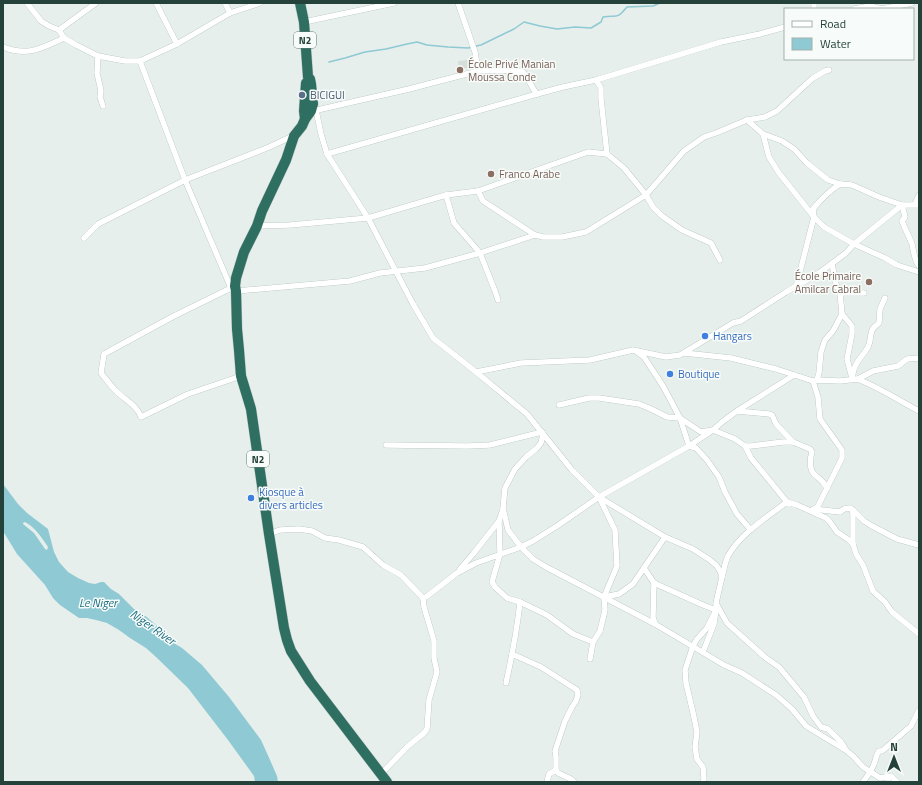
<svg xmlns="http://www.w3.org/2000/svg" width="922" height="785" viewBox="0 0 922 785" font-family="'Titillium Web',sans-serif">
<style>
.built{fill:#d4dfda}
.water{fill:#8ec9d4;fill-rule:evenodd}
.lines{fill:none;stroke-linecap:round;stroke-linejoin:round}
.stream{stroke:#8ec9d4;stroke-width:1.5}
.street-casing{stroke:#a8b8b2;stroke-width:6}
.highway-casing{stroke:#c2cac8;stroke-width:11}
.street{stroke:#fff;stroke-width:5.5}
.highway{stroke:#2f6f62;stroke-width:10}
.education-dot{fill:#8d6e63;stroke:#f7fbf9;stroke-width:1.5}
.service-dot{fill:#5c6f8a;stroke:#f7fbf9;stroke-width:1.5}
.shop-dot{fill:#3f7fe0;stroke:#f7fbf9;stroke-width:1.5}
.labels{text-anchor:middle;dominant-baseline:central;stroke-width:3;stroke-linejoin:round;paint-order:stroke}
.shield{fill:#f7fbf9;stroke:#637a73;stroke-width:1}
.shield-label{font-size:10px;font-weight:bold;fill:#24423a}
.education-label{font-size:11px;fill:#785e54;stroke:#f7fbf9;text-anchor:start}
.service-label{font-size:11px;fill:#4e5e75;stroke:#f7fbf9;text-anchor:start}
.shop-label{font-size:11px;fill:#366cbe;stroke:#f7fbf9;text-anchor:start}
.water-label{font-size:12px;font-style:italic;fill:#1c6f80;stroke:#f7fbf9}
</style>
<rect width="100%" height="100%" fill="#e6efeb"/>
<polygon class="built" points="468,60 469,68 459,69 458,61"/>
<path class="water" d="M3 484 18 504 27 513 48 529 54 552 59 562 68 572 78 578 89 583 95 584 101 582H104L111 589 119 594 134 609 142 613 157 626 163 634 172 642 182 648 202 665 229 697 261 740 270 760 277 776 278 782H255L254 776 228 740 188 688 156 657 146 648 130 638 119 630 107 623 96 620 87 618H79L60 605 53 598 45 585 17 554 3 531ZM25 522C35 527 42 538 48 547L47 550 45 549 34 533 23 524V523Z"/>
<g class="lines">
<g class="stream">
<path d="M476 46 481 45 514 29 524 22 540 26 557 29 575 27 591 28 601 22 603 17C618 14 615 21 627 7L653 6 660 3"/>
<polyline points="329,62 345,58 365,52 386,49 407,44 417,42 427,45 448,47 468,48 472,47"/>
</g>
<defs>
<g id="street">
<polyline points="27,3 41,21 49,26 59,30 64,38 76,45 98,56 125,61 140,61 185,180 231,288"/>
<polyline points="156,3 177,44"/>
<polyline points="225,3 230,13"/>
<polyline points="458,3 475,52 478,71"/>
<polyline points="814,3 814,9"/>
<polyline points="854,9 870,6 882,9 912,3"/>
<polyline points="304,22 394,3"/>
<polyline points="59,30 96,3"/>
<path d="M3 47C28 57 42 48 64 38"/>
<polyline points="98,56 97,73 101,91 100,97 103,106"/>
<polyline points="140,61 177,44 230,13 260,3"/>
<polyline points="596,80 601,88 601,99 607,154 624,168 646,195 653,207 662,216 682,230 711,243 720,260"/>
<polyline points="316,110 321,134 327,154 368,218 413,304 433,338 476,372 527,414 572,470 599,497 665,537 693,549 710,560 717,566 721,573 722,577 716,603 716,610 707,628 697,639 693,646 685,670 686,683 694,717 697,732 695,747 697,759 703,767 704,779 703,782"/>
<path d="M313 111 409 89 478 71 499 70 523 72C529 79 531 87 537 94"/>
<path d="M747 120 763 134 782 141 794 149 807 163 828 180 840 184 852 185 879 197 902 205 905 217 902 221C905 229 909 236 912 244 914 252 914 260 919 266"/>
<polyline points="763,134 769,157 779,173 814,217 824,227 854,244 885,258 897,265 919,272"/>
<polyline points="327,154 537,94 563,87 596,80 721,42 760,34 785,27"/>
<polyline points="478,191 483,201 535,235"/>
<polyline points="446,195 454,223 480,253 495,291 498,300"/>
<polyline points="915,204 919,195"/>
<polyline points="257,226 290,225 368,218 446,195 478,191 588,152 607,154"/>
<polyline points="84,238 98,224 185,180 267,148 293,136"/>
<path d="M796 287 814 217 813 209C821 199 829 191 840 184"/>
<polyline points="840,293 864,293"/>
<path d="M842 314 852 326V334L847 359 852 378C853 373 854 367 857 363 860 357 865 353 868 347 873 337 867 331 879 323L880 309 885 298"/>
<polyline points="637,352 644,357 663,386 680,418 689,446 696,448 707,460 719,477 725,492 737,514 750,529"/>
<polyline points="684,353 731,358 776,369 813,381 817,380 840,381 858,379 873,371 898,366 907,359 919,358"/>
<polyline points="476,372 521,363 590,360 633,350 666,357 680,355 733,323 741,321 786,292 819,273 846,253 854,244 902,205 919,205"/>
<path d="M241 376 188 394 141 417C137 405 125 400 116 391 111 386 106 379 101 373L104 354 174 316 231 288 236 291 350 281 380 273 425 268 480 253 535 235 543 237H562L586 232 646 195 684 151 704 137 716 133 747 120 765 117 777 111 803 87 813 78 825 71 829 70"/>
<path d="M857 379C879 387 898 400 919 411"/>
<polyline points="817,380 819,373 821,352 825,340 833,331 842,314 840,293 836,284 832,264"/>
<polyline points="813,381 818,397 820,419 842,450 842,458 818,506 815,509"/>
<polyline points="559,405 589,398 599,398 639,404 651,409 667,417 680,418 701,432 713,430 735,439 745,446 751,458 787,502"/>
<polyline points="737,411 769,414 772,415 776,424 793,442"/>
<polyline points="543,434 541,443 536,449 526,457 515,469 505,488 503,508 508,530 521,547 533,559 546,567 655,624 724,665 742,673 776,695 792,709 806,726 847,751 854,757 863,767 880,778 891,776 897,782"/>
<polyline points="386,445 467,446 490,445 542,432"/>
<path d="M745 446H751L783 442H793L810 449 812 452C810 458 809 469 814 474 819 479 823 480 827 488"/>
<polyline points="503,509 499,521 500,554 492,582 495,587 507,598 520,602 547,615 573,634 593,642"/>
<polyline points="813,509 840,512 844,509 850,508 855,512 864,521 872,526 897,539 919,545"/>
<polyline points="852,509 853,514 853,544"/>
<polyline points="269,534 280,530 299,529 312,531 325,538 339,540 363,547 383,565 401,575 423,598"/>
<polyline points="644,568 654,583 703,605 716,610 714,624 703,652"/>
<polyline points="460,569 473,554 499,521"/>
<path d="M722 577C724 570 725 562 728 556 740 534 767 517 787 502L797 505 826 518 830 522 837 532 849 540 853 544 856 554 863 565 873 591 885 602 892 612 919 634"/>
<polyline points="654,583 653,617 655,624"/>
<polyline points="604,597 619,594 633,584 665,537"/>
<polyline points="717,605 727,623 766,658 779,667 804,697 813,716 821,727 828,729 841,742 845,748"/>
<polyline points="512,654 541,667 577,690 578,695 576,701 572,707 565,721 555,751 556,757 556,770 558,773 571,779 574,782"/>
<polyline points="590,659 593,642 600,631 605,610 604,597 617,566 615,530 599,497"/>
<path d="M506 683C512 656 517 630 520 602"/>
<polyline points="381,774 408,746 424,733 427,729 429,700 437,672 434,658 434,641 424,607 423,598 426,597 457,573 476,563 521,547 533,541 557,526 599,497 689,446 713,430 722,422 737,411 794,375"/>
<polyline points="547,782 549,774 556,770"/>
<path d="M863 782C867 776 872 770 874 764 876 759 876 755 879 751H882L911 726 918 712 919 711"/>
</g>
<g id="highway">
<polyline points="300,3 304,22 308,77 310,79 311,84 313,104 311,111 305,119 302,126 294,136 286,160 262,211 257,226 244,252 236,278 235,286 236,291 237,329 239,350 241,376 251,409 269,534 284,628 287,640 291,651 310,681 387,782"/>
<polyline points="305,119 304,111 306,83"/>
</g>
</defs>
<use href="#street" class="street-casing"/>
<use href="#highway" class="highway-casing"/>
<use href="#street" class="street"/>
<use href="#highway" class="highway"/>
</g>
<g class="education-dot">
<circle cx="460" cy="70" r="4"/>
<circle cx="491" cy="174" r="4"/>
<circle cx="869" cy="282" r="4"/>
</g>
<circle class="service-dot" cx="302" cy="95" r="4"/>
<g class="shop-dot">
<circle cx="705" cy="336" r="4"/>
<circle cx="670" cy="374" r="4"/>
<circle cx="251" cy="498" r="4"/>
</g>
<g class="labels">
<g class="shield">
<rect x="294" y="32" width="22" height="16" rx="3"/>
<rect x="247" y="451" width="22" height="16" rx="3"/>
</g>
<g class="shield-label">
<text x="305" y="40">N2</text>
<text x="258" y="459">N2</text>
</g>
<g class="education-label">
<text x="468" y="64">École Privé Manian<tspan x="468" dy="13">Moussa Conde</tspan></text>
<text x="499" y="174">Franco Arabe</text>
<text x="861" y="276" text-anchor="end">École Primaire<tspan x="861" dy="13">Amilcar Cabral</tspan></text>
</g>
<g class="service-label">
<text x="310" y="95">BICIGUI</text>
</g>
<g class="shop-label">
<text x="713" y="336">Hangars</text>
<text x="678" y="374">Boutique</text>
<text x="259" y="492">Kiosque à<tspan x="259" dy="13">divers articles</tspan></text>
</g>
<g class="water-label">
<text x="98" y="602">Le Niger</text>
<text transform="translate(153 627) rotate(35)">Niger River</text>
</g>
</g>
<rect width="922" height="785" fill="none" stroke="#24423a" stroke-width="8"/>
<rect x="784" y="8" width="130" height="52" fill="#f7fbf9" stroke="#a3b1ad"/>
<rect x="792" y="21" width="20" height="6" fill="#ffffff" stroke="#a3b1ad"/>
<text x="820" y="28" font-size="12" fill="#24423a">Road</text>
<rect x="792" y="38" width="20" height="12" fill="#8ec9d4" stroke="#a3b1ad"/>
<text x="820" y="48" font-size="12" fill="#24423a">Water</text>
<g transform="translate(894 757)" stroke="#f7fbf9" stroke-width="3" paint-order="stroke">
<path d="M0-3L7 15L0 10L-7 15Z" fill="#24423a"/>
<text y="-6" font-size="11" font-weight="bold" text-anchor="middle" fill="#24423a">N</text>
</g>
</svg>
